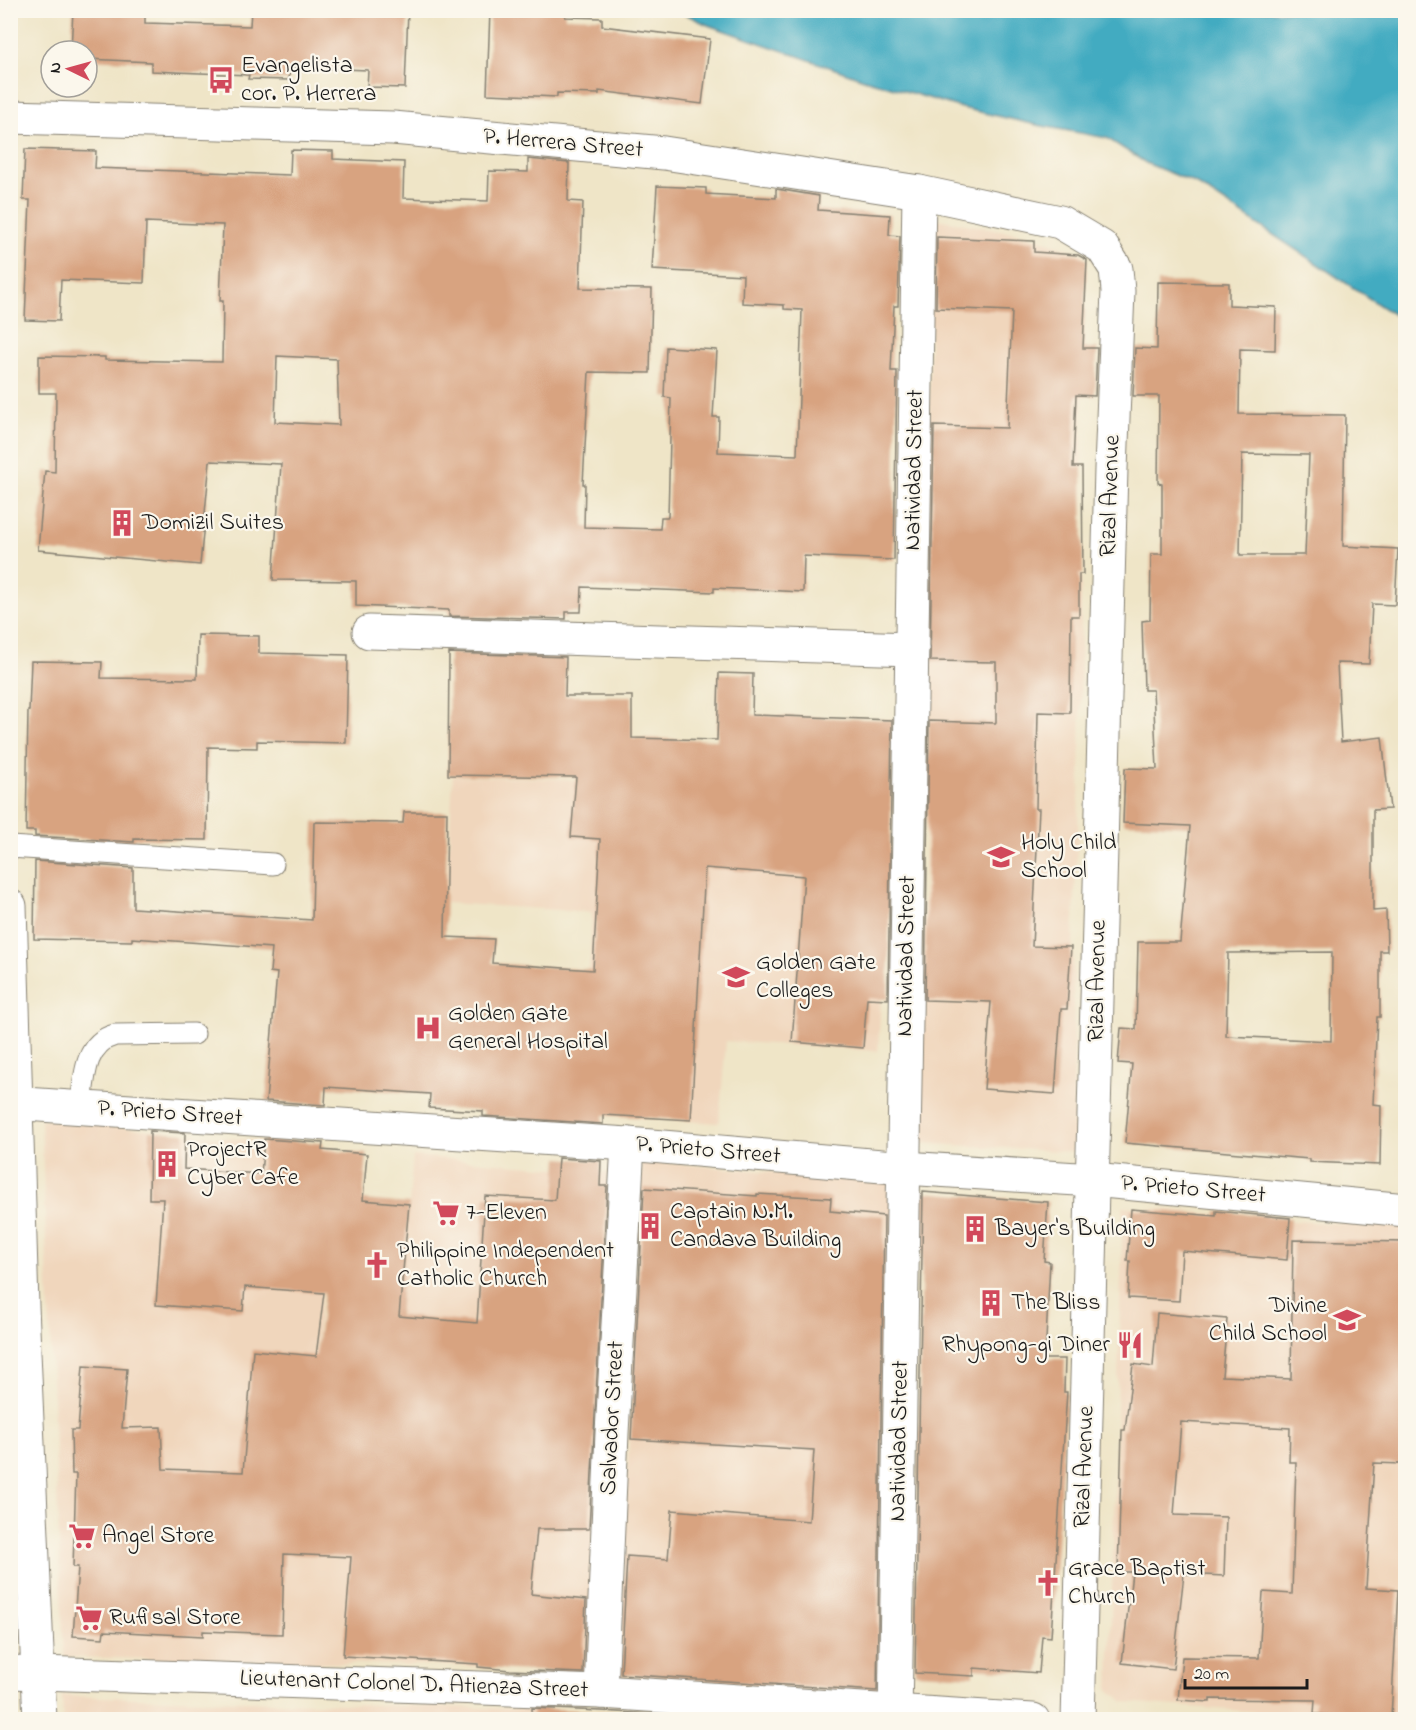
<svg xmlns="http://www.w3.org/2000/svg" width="1416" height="1730" viewBox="0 0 1416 1730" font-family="'Indie Flower',sans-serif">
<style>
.built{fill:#f0d6bc}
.water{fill:#42abc1;stroke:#2f646e;stroke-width:1.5}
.building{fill:#d8a380;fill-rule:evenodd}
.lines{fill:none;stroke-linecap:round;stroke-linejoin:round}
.service-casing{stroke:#868072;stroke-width:23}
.minor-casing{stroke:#868072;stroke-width:35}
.tertiary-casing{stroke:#868072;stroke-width:35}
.service{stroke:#fff;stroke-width:21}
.minor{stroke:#fff;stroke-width:33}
.tertiary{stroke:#fff;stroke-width:33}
.labels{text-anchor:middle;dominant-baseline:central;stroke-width:4.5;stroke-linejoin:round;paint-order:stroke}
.poi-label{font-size:24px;fill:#1c1c1c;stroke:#fbf7ec;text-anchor:start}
.street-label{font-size:24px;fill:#1c1c1c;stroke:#fbf7ec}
</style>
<rect width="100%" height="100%" fill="#fbf7ec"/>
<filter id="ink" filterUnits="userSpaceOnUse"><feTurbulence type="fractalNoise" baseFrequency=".0167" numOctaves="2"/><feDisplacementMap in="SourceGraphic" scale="12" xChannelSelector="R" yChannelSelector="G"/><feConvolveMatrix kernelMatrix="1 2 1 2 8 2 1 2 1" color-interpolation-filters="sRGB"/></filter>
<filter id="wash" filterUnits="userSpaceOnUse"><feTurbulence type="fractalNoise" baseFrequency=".008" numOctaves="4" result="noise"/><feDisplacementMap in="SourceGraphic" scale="24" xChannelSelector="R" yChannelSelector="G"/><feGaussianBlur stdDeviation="1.35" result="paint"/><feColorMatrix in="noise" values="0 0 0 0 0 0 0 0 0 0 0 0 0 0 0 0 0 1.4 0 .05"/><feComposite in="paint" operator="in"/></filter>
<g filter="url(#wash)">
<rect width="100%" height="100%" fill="#efe5c7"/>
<g class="built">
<polygon points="931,218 1027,235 1083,254 1080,778 1073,940 1074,1152 919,1143 927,777"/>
<polygon points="453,776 560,779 892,804 878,1051 726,1041 719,1123 583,1114 592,912 446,903"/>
<polygon points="41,1119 337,1149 316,1347 395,1365 413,1156 613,1173 591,1669 64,1657"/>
<polygon points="642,1161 895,1183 889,1697 618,1675"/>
<polygon points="1123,1206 1291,1221 1405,1227 1403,1719 1347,1719 1125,1702 1109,1690"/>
<polygon points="11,1490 18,1652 10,1652"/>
<polygon points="62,1696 657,1713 747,1719 63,1720"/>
</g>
<polygon class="water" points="679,11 1405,11 1405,322 1195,183 1146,163 1107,138 1037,125 962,108 864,79 708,25"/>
<g id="blocks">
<g class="building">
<polygon points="73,10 145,10 145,23 250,26 251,10 408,10 405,88 367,87 368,70 290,67 289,80 248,79 249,75 151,71 151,62 87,59 87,51 71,51"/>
<polygon points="490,10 565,10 565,17 602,18 602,26 710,39 702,104 599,91 599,94 557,93 557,97 487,94"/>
<path d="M25 149 96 151 95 168 290 175 291 150 333 151V159L404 162 403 198 488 201 489 171 528 172V159L569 163 568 201 583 202 580 288 652 289 650 373 589 372 583 484H585L584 527 660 529 661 517H668L671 398 664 397 666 347 717 350 713 417H719L718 452 797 455 802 310 784 309V305L742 303 743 275 652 270 657 186 706 188V194L776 198V189L819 196 818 210 890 215 889 235 900 236 898 306H894L891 371H897L894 560 804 556 803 592 714 588V592L582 587 581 612H566V619L449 616V610L356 606V581L273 580 281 464 210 461 200 565 38 550 45 471 55 472 56 393H39V356L105 357V360L222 362 223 301H220L223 225 146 222 144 283 61 280 59 321 25 320 30 200H23ZM277 356 337 359 339 425 275 422Z"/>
<polygon points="937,237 1034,241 1034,252 1078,255 1087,260 1083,348 1097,348 1095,396 1076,395 1073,467 1082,467 1083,574 1079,574 1079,616 1071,616 1070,713 1038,712 1036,809 1039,809 1032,946 1071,947 1067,1009 1061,1009 1055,1094 984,1089 991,1002 925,1000 929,721 996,723 996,662 930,661 934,426 1007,428 1012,311 936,308"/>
<path d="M1158 282 1229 283V305L1276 307 1275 350 1240 349 1239 414 1345 415 1343 546 1398 549 1395 605 1372 604 1369 664 1337 663 1341 742 1382 737 1390 809 1373 810V911L1386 910 1387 951H1380V1017H1377L1373 1104 1381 1105 1380 1165 1309 1162V1159L1125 1143 1132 1064 1118 1063 1121 1028 1136 1029 1138 942H1180L1190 826 1123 823 1125 768 1157 769 1153 690H1144L1142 621 1150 620 1151 554H1162V484L1158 483 1159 396H1133L1135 348 1157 349ZM1242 454 1309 455 1305 555H1240ZM1332 952 1331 1041 1226 1036 1228 953Z"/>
<polygon points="198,635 259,636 259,653 348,655 346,743 257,741 257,748 208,747 207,840 134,839 134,842 35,836 35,831 26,831 28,711 29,711 31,661 102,662 101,678 197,679"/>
<polygon points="449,653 566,657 565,696 632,696 632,738 717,740 719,673 753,674 752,715 892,720 888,999 867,998 863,1048 792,1042 804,876 705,868 691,1120 603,1115 603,1124 483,1116 483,1111 429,1108 430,1094 326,1087 325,1105 266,1101 277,973 270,972 272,948 132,938 132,941 34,939 35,861 133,868 133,908 312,920 314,822 403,823 404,812 447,812 445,937 494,939 492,963 593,970 600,839 571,837 576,777 448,775"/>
<polygon points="150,1131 185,1133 184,1169 261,1174 264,1139 323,1143 322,1150 367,1154 363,1200 409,1204 399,1316 477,1323 485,1196 555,1200 558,1158 601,1161 600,1186 607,1186 589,1529 537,1529 531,1594 586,1600 583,1673 510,1670 478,1667 478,1664 343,1656 351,1557 284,1554 282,1634 203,1631 203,1636 104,1631 103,1638 73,1636 78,1567 73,1567 76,1474 72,1474 71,1430 78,1430 83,1366 127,1369 122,1428 161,1427 163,1469 243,1472 253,1350 316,1356 324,1293 245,1287 243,1311 156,1305 163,1199 149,1199"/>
<polygon points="644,1188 757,1196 757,1194 831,1198 830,1211 884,1216 877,1691 621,1674 627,1556 668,1559 672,1510 809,1521 814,1450 631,1439"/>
<polygon points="923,1192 1048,1202 1044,1261 1050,1262 1045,1359 1065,1359 1064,1392 1067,1392 1051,1637 1042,1636 1039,1673 974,1668 974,1676 915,1673"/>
<polygon points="1131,1209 1216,1216 1216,1211 1290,1218 1287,1260 1182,1251 1179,1301 1128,1298 1130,1261 1127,1261"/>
<polygon points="1293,1240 1406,1242 1403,1464 1374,1463 1366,1588 1398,1590 1391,1718 1314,1714 1315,1700 1210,1699 1210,1702 1178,1700 1182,1657 1259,1658 1263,1592 1292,1594 1296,1462 1289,1462 1290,1428 1181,1422 1174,1515 1226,1517 1224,1576 1184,1574 1173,1669 1122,1663 1132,1572 1118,1572 1122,1430 1125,1430 1133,1364 1153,1367 1157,1313 1227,1319 1222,1376 1291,1379"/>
<polygon points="532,1708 600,1711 735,1719 532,1719"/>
</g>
</g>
</g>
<g filter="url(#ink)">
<use href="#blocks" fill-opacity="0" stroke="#868072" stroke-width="1.5"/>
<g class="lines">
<defs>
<g id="service">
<polyline points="10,847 273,864"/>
<path d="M81 1108C84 1082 83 1043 115 1035L194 1034"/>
</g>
<g id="minor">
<polyline points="369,632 912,649"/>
<polyline points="10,1103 628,1144 905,1168 1093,1180 1406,1210"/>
<polyline points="601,1692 612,1433 628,1144"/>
<polyline points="895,1720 919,192"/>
</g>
<g id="tertiary">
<polyline points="10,117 393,128 664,153 919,192 1060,222 1102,247 1116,269 1118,291 1111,469 1078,1720"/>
<polyline points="10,906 22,1306 40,1720"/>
<polyline points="10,1672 601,1692 1033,1720"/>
</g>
</defs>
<use href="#service" class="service-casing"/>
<use href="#minor" class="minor-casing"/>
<use href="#tertiary" class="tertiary-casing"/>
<use href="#service" class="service"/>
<use href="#minor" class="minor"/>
<use href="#tertiary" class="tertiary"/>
</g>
</g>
<defs>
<symbol id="bus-bare" viewBox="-9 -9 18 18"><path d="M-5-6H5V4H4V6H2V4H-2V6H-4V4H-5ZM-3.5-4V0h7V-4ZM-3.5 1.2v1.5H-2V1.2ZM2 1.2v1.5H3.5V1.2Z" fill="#d1495b" stroke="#fbf7ec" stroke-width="2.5" paint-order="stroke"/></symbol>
<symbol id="building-bare" viewBox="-9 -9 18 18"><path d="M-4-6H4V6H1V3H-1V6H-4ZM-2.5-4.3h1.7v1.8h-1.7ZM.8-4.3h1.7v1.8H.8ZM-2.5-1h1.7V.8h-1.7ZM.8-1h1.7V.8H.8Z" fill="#d1495b" stroke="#fbf7ec" stroke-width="2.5" paint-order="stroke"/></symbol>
<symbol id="school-bare" viewBox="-9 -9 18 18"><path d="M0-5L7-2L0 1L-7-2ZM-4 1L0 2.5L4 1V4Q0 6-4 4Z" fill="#d1495b" stroke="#fbf7ec" stroke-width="2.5" paint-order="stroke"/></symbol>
<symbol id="university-bare" viewBox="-9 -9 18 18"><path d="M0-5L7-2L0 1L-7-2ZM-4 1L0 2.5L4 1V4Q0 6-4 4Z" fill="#d1495b" stroke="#fbf7ec" stroke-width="2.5" paint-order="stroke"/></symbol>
<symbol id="hospital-bare" viewBox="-9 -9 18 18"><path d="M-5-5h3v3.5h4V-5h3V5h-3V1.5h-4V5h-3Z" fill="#d1495b" stroke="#fbf7ec" stroke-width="2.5" paint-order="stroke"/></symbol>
<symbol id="supermarket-bare" viewBox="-9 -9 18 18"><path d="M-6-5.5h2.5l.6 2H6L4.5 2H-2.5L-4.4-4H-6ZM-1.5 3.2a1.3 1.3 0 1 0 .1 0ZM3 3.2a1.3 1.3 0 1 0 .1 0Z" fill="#d1495b" stroke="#fbf7ec" stroke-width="2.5" paint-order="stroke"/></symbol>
<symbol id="church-bare" viewBox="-9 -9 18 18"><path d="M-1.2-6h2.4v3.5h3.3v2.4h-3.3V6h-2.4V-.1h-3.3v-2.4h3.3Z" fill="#d1495b" stroke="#fbf7ec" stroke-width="2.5" paint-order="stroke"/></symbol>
<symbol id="restaurant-bare" viewBox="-9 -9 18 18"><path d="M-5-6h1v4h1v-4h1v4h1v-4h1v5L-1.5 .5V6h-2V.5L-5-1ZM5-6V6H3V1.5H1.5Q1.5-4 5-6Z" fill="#d1495b" stroke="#fbf7ec" stroke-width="2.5" paint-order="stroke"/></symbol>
</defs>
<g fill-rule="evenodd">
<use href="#bus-bare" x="202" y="61" width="38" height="38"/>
<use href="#building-bare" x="103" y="504" width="38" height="38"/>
<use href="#school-bare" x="982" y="838" width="38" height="38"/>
<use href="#university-bare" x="717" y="958" width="38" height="38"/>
<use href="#hospital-bare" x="409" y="1009" width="38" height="38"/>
<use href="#building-bare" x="148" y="1145" width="38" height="38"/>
<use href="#supermarket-bare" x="427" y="1194" width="38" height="38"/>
<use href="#building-bare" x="631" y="1207" width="38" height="38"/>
<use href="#building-bare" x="956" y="1210" width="38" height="38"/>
<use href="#church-bare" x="358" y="1246" width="38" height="38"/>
<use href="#building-bare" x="972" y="1284" width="38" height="38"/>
<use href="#school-bare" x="1328" y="1301" width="38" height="38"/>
<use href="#restaurant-bare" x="1111" y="1326" width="38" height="38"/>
<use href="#supermarket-bare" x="63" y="1517" width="38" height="38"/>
<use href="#church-bare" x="1029" y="1564" width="38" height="38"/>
<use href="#supermarket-bare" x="70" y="1599" width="38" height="38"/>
</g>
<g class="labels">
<g class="poi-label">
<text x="241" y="66">Evangelista<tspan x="241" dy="28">cor. P. Herrera</tspan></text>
<text x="142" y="523">Domizil Suites</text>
<text x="1021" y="843">Holy Child<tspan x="1021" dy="28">School</tspan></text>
<text x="756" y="963">Golden Gate<tspan x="756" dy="28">Colleges</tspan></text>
<text x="448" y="1014">Golden Gate<tspan x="448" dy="28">General Hospital</tspan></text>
<text x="187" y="1150">ProjectR<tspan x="187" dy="28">Cyber Cafe</tspan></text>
<text x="670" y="1212">Captain N.M.<tspan x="670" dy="28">Candava Building</tspan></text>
<text x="466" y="1213">7-Eleven</text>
<text x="995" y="1229">Bayer's Building</text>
<text x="397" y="1251">Philippine Independent<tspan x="397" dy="28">Catholic Church</tspan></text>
<text x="1011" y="1303">The Bliss</text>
<text x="1327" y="1306" text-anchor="end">Divine<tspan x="1327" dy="28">Child School</tspan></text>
<text x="1110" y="1345" text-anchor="end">Rhypong-gi Diner</text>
<text x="102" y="1536">Angel Store</text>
<text x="1068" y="1569">Grace Baptist<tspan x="1068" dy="28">Church</tspan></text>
<text x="109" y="1618">Rufisal Store</text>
</g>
<g class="street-label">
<text transform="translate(563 144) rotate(5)">P. Herrera Street</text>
<text transform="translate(915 470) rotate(-89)">Natividad Street</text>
<text transform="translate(1111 496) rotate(-88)">Rizal Avenue</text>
<text transform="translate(907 956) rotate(-89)">Natividad Street</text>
<text transform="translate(1098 981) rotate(-89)">Rizal Avenue</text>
<text transform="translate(170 1114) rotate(4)">P. Prieto Street</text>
<text transform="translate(708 1151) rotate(5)">P. Prieto Street</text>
<text transform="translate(1193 1190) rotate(5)">P. Prieto Street</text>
<text transform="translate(613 1418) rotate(-87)">Salvador Street</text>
<text transform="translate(900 1441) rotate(-89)">Natividad Street</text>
<text transform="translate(1085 1467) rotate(-88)">Rizal Avenue</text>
<text transform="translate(414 1685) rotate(2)">Lieutenant Colonel D. Atienza Street</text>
</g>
</g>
<rect width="1416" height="1730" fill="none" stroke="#fbf7ec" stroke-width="36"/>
<g transform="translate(69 69) rotate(275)"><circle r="28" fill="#fbf7ec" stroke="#a29f99" stroke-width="1.5"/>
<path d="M0-4.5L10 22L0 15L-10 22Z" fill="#d1495b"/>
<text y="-9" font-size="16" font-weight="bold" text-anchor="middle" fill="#1c1c1c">N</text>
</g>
<path d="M1185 1679v9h122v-9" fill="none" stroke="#1c1c1c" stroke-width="3"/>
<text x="1194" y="1679" font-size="18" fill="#1c1c1c" stroke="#fbf7ec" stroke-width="4.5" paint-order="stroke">20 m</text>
</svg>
